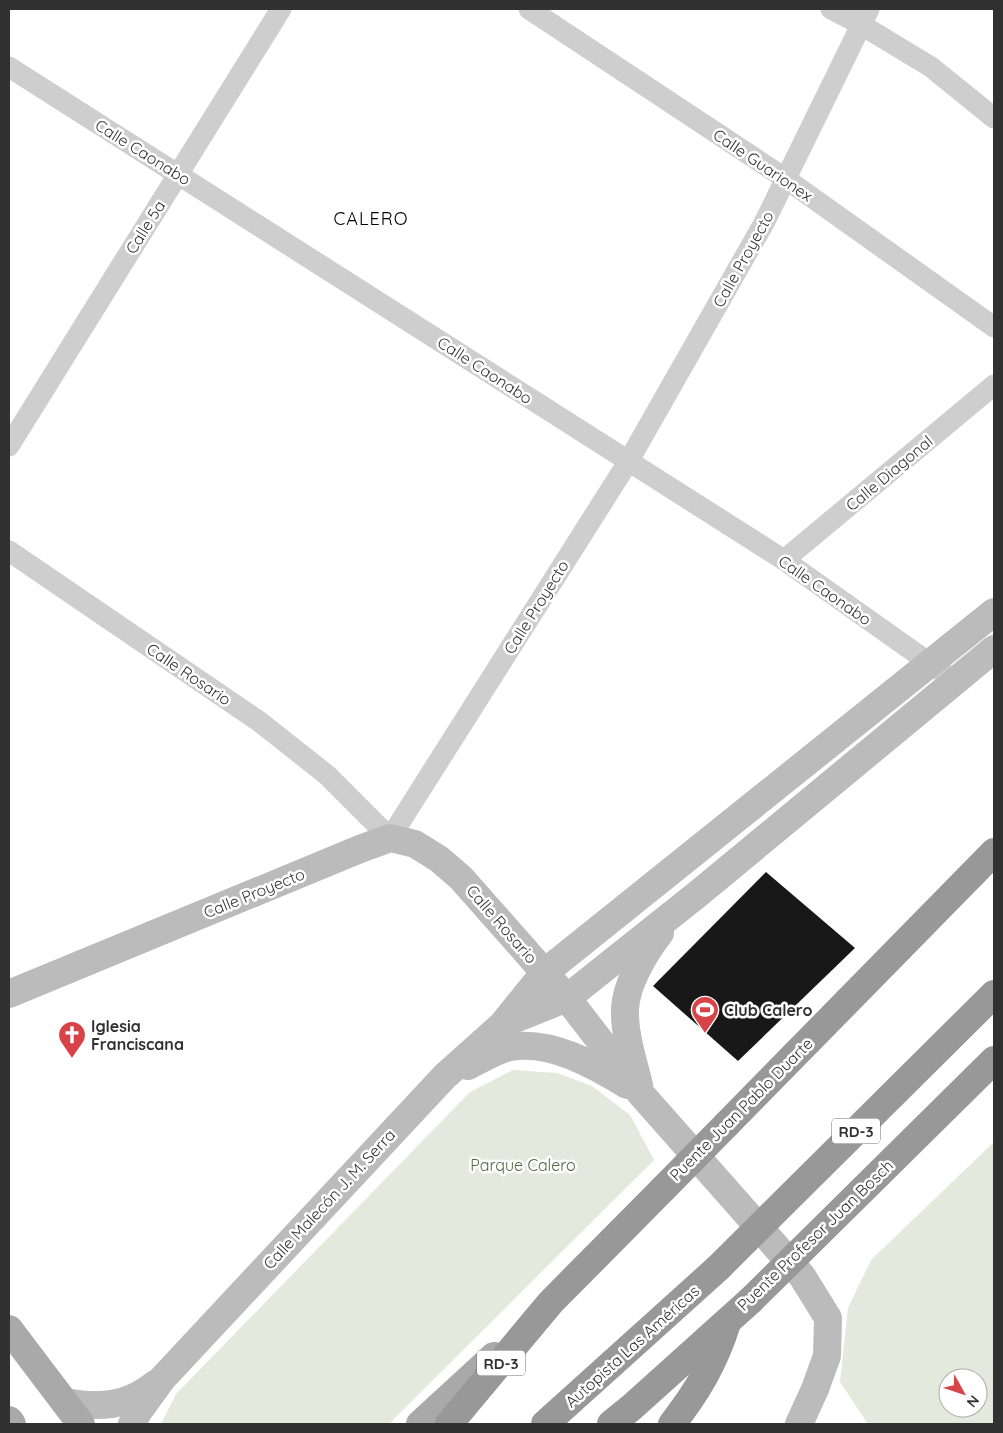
<svg xmlns="http://www.w3.org/2000/svg" width="1003" height="1433" viewBox="0 0 1003 1433" font-family="Quicksand,sans-serif">
<style>
.green{fill:#e3e9dd;fill-rule:evenodd}
.building{fill:#181818}
.lines{fill:none;stroke-linecap:round;stroke-linejoin:round}
.minor{stroke:#cecece;stroke-width:21}
.secondary{stroke:#bbb;stroke-width:28}
.primary{stroke:#a9a9a9;stroke-width:28}
.motorway{stroke:#989898;stroke-width:28}
.motorway-bridge{stroke:#989898;stroke-width:28}
.labels{text-anchor:middle;dominant-baseline:central;stroke-width:5;stroke-linejoin:round;paint-order:stroke}
.shield{fill:#fff;stroke:#6f6f6f;stroke-width:1}
.shield-label{font-size:15px;font-weight:bold;fill:#313131}
.street-label{font-size:16px;fill:#313131;stroke:#fff}
.poi-label{font-size:16px;font-weight:bold;fill:#313131;stroke:#fff;text-anchor:start}
.park-label{font-size:16px;fill:#526941;stroke:#fff}
.neighbourhood-label{font-size:18px;letter-spacing:1px;fill:#000;stroke:#fff}
</style>
<rect width="100%" height="100%" fill="#fff"/>
<g class="green">
<polygon points="513,1070 557,1073 592,1086 630,1115 654,1160 389,1424 161,1424 176,1394 470,1092"/>
<path d="M994 1142V1424H868L840 1382 848 1308 871 1260ZM948 1378H978V1408H948Z"/>
</g>
<polygon class="building" points="766,872 855,948 738,1061 653,986"/>
<g class="lines">
<g class="minor">
<polyline points="529,9 786,179 994,327"/>
<polyline points="831,9 860,24 931,67 994,118"/>
<polyline points="9,67 784,560 955,681"/>
<polyline points="9,446 281,9"/>
<polyline points="9,551 260,722 327,775 390,838 628,462 764,223 869,9"/>
<polyline points="784,560 994,385"/>
</g>
<g class="secondary">
<polyline points="9,994 360,849 390,838 415,844 439,859 461,878 567,998 641,1094 802,1276 828,1318 827,1356 815,1389 799,1424"/>
<polyline points="505,1023 567,998 699,893 994,649"/>
<path d="M468 1066C480 1060 498 1049 511 1047 550 1040 595 1065 627 1085"/>
<path d="M639 1085C633 1060 624 1034 625 1009 626 984 645 952 660 933"/>
<path d="M65 1402C99 1408 127 1407 155 1384"/>
<polyline points="132,1424 138,1412 162,1379 445,1076 502,1025 544,973 994,612"/>
</g>
<g class="primary">
<polyline points="9,1329 81,1424"/>
<polyline points="9,1420 12,1424"/>
<polyline points="420,1424 494,1356"/>
</g>
<g class="motorway">
<polyline points="726,1125 994,852"/>
<polyline points="449,1424 551,1302 663,1189"/>
<polyline points="545,1424 718,1268"/>
<polyline points="611,1424 632,1407 751,1300"/>
<path d="M672 1424C697 1392 715 1362 727 1323"/>
</g>
<g class="motorway-bridge">
<polyline points="663,1189 726,1125"/>
<polyline points="718,1268 994,994"/>
<polyline points="751,1300 994,1060"/>
</g>
</g>
<defs>
<symbol id="stadium-pin" viewBox="-11 -11 22 30"><path d="M0 17L-7.5 6A9.5 9.5 0 1 1 7.5 6Z" fill="#d84348" stroke="#fff"/><path d="M0-5a6.5 5 0 1 0 0 10a6.5 5 0 1 0 0-10ZM-3.5-1.8h7v3.6h-7Z" fill="#fff"/></symbol>
<symbol id="church-pin" viewBox="-11 -11 22 30"><path d="M0 17L-7.5 6A9.5 9.5 0 1 1 7.5 6Z" fill="#d84348" stroke="#fff"/><path d="M-1.2-6h2.4v3.5h3.3v2.4h-3.3V6h-2.4V-.1h-3.3v-2.4h3.3Z" fill="#fff"/></symbol>
</defs>
<g fill-rule="evenodd">
<use href="#stadium-pin" x="689" y="994" width="32" height="43"/>
<use href="#church-pin" x="56" y="1019" width="32" height="43"/>
</g>
<g class="labels">
<g class="shield">
<rect x="832" y="1118.5" width="48" height="25" rx="4"/>
<rect x="477" y="1350.5" width="48" height="25" rx="4"/>
</g>
<g class="shield-label">
<text x="856" y="1131">RD-3</text>
<text x="501" y="1363">RD-3</text>
</g>
<g class="street-label">
<text transform="translate(143 152) rotate(32)">Calle Caonabo</text>
<text transform="translate(763 165) rotate(34)">Calle Guarionex</text>
<text transform="translate(145 227) rotate(-58)">Calle 5a</text>
<text transform="translate(743 259) rotate(-61)">Calle Proyecto</text>
<text transform="translate(485 370) rotate(33)">Calle Caonabo</text>
<text transform="translate(889 473) rotate(-40)">Calle Diagonal</text>
<text transform="translate(825 590) rotate(35)">Calle Caonabo</text>
<text transform="translate(536 607) rotate(-58)">Calle Proyecto</text>
<text transform="translate(189 674) rotate(34)">Calle Rosario</text>
<text transform="translate(254 893) rotate(-22)">Calle Proyecto</text>
<text transform="translate(502 924) rotate(49)">Calle Rosario</text>
<text transform="translate(741 1109) rotate(-45)">Puente Juan Pablo Duarte</text>
<text transform="translate(329 1199) rotate(-47)">Calle Malecón J. M. Serra</text>
<text transform="translate(815 1235) rotate(-44)">Puente Profesor Juan Bosch</text>
<text transform="translate(632 1346) rotate(-42)">Autopista Las Américas</text>
</g>
<g class="poi-label">
<text x="724" y="1010">Club Calero</text>
<text x="91" y="1026">Iglesia<tspan x="91" dy="18">Franciscana</tspan></text>
</g>
<g class="park-label">
<text x="523" y="1165">Parque Calero</text>
</g>
<g class="neighbourhood-label">
<text x="371" y="218">CALERO</text>
</g>
</g>
<rect width="1003" height="1433" fill="none" stroke="#313131" stroke-width="20"/>
<g transform="translate(963 1393) rotate(130)"><circle r="24" fill="#ffffff" stroke="#adadad"/>
<path d="M0-4L9 19L0 12L-9 19Z" fill="#d84348"/>
<text y="-8" font-size="14" font-weight="bold" text-anchor="middle" fill="#313131">N</text>
</g>
</svg>
